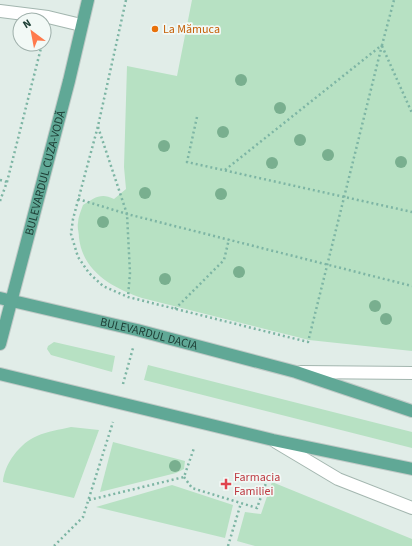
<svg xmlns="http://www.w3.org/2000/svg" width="412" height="546" viewBox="0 0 412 546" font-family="'Source Sans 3',sans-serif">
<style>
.green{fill:#b7e1c3}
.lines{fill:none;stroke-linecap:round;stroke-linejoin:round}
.lane-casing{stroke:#a3b6af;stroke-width:14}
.street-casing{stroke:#a3b6af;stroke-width:14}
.primary-casing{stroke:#c0cac7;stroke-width:14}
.path{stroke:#7db5a4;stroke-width:2.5;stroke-dasharray:2 3;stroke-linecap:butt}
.lane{stroke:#fff;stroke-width:12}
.street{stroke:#fff;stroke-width:12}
.primary{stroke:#60a896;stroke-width:12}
.tree{fill:#79af8f}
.food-dot{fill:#e8710a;stroke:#f2f9f6;stroke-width:1.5}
.health-dot{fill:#e0444e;stroke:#f2f9f6;stroke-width:1.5}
.labels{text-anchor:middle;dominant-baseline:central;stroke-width:3.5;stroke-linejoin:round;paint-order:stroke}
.food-label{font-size:12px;fill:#c56008;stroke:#f2f9f6;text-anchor:start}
.street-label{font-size:12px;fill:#1f4037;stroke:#f2f9f6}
.health-label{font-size:12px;fill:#be3a42;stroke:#f2f9f6;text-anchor:start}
</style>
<rect width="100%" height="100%" fill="#e1ede8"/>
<g class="green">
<path d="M192 0H412V351L309 340 142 298C113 288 83 272 79 238 79 233 77 227 78 223 78 217 81 211 83 205 94 198 101 192 114 199L126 189 124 167 127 66 177 76Z"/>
<polygon points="54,342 115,356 112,372 51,355 47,349 48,346"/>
<polygon points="148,365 412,432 412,448 144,380"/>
<path d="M71 427 99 430 74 498 3 482C4 464 20 443 37 436 48 431 59 430 71 427Z"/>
<polygon points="113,442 185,461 184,469 176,473 100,492"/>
<polygon points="272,482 412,539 412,546 255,546 237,541 245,512 261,514"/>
<polygon points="172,485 233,505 225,538 96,507"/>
</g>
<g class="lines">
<defs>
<polyline id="lane" points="0,11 48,17 81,25"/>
<g id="street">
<polyline points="301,372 412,373"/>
<polyline points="276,442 338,479 412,508"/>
</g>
<g id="primary">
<path id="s1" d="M0 298 137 330 296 372 412 411"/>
<path id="s2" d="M0 344 69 81 88 0"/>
<polyline points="0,374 273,440 412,469"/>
</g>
</defs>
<use href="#lane" class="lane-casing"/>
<use href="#street" class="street-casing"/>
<use href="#primary" class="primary-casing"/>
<g class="path">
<polyline points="126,0 98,126 73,219 71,234 78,257 89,273 103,286 128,297 308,342 382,45"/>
<polyline points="382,46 412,113"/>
<polyline points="197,117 187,162 412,212"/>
<polyline points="98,127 127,214 130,273 128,297"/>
<polyline points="225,170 382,45 394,0"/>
<polyline points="0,180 7,182"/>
<polyline points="78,199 127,214 412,286"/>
<polyline points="0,201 7,182 42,44"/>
<polyline points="175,309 224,260 229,239"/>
<polyline points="123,384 133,348"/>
<polyline points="184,477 192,488 257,508 270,472"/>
<polyline points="89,500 184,477 194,448"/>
<polyline points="54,546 83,517 113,422"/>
<polyline points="228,546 241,503"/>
</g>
<use href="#lane" class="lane"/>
<use href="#street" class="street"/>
<use href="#primary" class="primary"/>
</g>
<g class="tree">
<circle cx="241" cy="80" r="6"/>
<circle cx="280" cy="108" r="6"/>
<circle cx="223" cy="132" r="6"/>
<circle cx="300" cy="140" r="6"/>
<circle cx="164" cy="146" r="6"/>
<circle cx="328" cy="155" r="6"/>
<circle cx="401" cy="162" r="6"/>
<circle cx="272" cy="163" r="6"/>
<circle cx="145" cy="193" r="6"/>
<circle cx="221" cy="194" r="6"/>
<circle cx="103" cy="222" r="6"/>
<circle cx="239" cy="272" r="6"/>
<circle cx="165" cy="279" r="6"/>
<circle cx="375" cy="306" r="6"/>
<circle cx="386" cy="319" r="6"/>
<circle cx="175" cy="466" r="6"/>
</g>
<circle class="food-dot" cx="155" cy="29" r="4"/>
<path class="health-dot" d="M224 478h4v4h4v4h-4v4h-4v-4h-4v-4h4z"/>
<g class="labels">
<g class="food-label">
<text x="163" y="29">La Mămuca</text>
</g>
<g class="street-label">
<text stroke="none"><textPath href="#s2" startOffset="177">BULEVARDUL CUZA-VODĂ</textPath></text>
<text stroke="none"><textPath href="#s1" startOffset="153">BULEVARDUL DACIA</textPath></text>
</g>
<g class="health-label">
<text x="234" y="477">Farmacia<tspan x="234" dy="14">Familiei</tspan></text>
</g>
</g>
<g transform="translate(32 32) rotate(328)"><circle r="19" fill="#f2f9f6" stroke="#9eafaa"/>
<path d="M0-3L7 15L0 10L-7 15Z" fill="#ff7a4d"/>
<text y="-6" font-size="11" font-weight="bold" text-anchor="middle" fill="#1f4037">N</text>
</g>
</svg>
